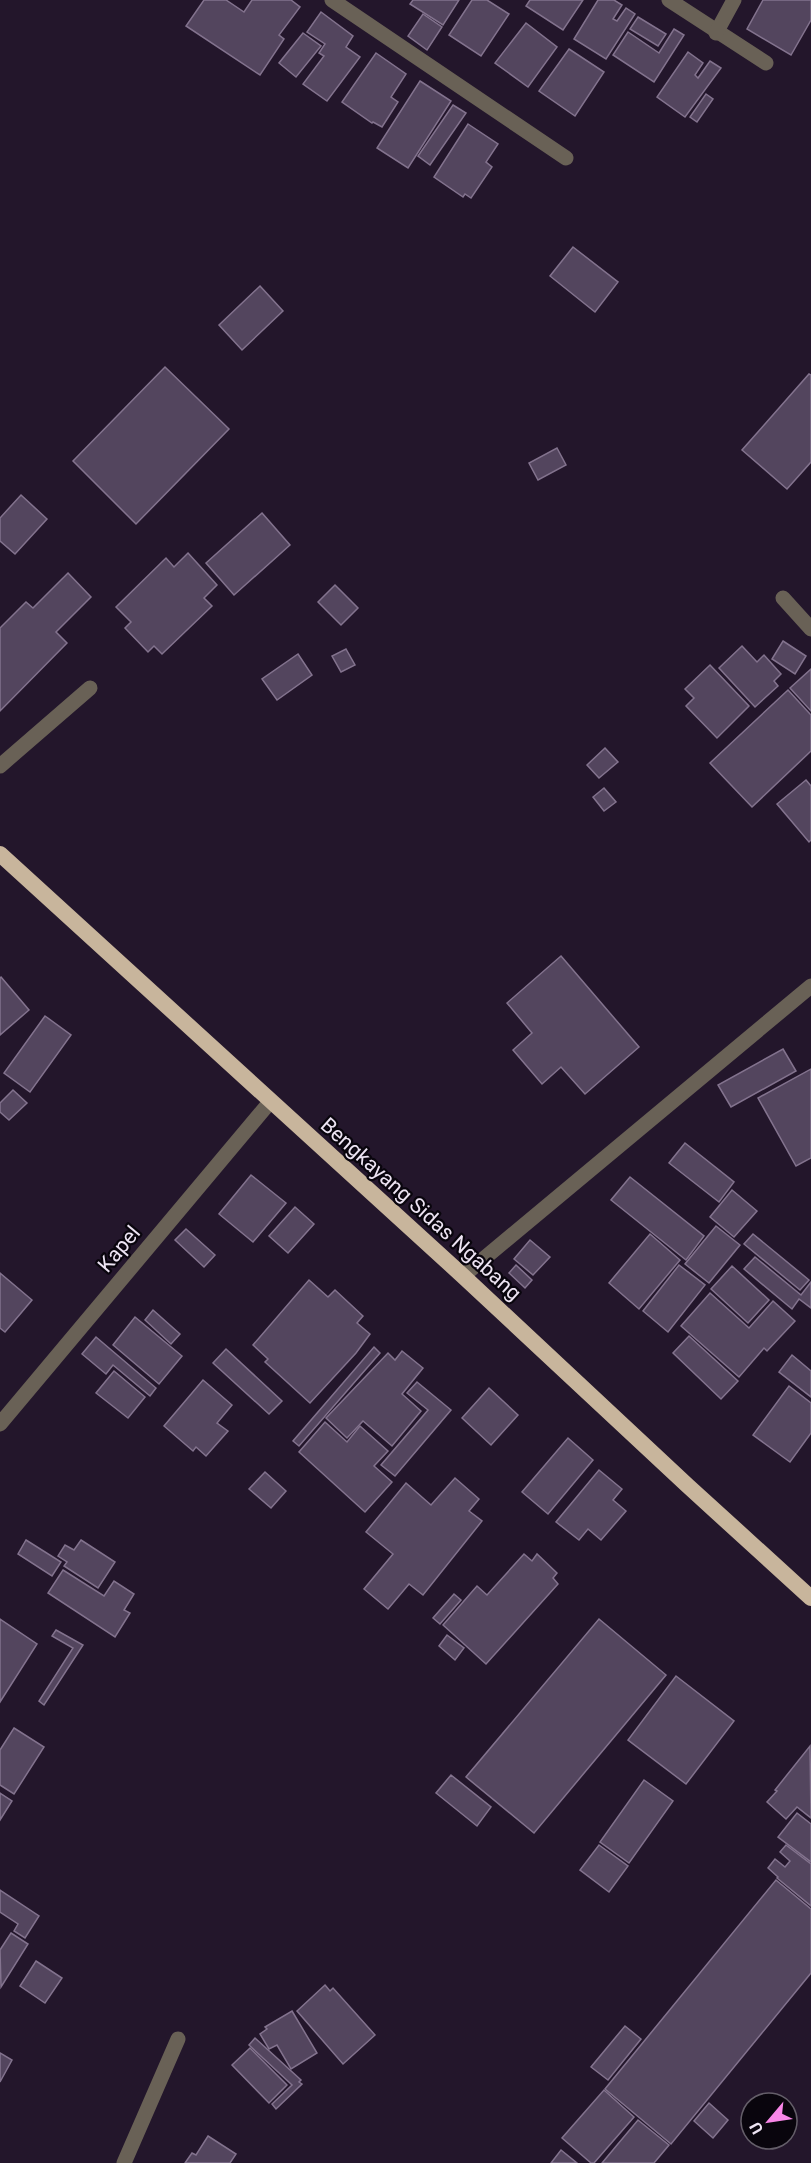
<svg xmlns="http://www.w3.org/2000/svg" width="811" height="2163" viewBox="0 0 811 2163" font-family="Roboto,sans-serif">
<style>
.building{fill:#53455e;stroke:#83738e;stroke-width:1.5}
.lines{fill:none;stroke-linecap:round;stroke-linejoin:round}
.minor{stroke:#696156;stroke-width:15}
.trunk{stroke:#c8b59c;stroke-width:16}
.labels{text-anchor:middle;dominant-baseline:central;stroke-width:4.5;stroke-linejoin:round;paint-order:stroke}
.street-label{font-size:21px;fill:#ede4f3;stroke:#09050d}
</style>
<rect width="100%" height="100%" fill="#23162b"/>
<g class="building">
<polygon points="204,0 226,0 244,12 252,0 291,0 300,7 279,35 284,39 260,75 186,26"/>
<polygon points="413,0 459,0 443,25 410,4"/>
<polygon points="472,0 487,0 509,14 481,56 449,35"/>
<polygon points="530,0 583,0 563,30 526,6"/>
<polygon points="598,0 614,0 622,5 613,19 617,21 626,8 635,14 606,59 574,39"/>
<polygon points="763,0 811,0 811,20 791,55 747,29"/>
<polygon points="321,12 353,36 346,47 360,57 327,101 303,84 324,56 319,53 325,44 307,32"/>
<polygon points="423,14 442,27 427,50 408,36"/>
<polygon points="638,17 666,34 658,46 630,29"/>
<polygon points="526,23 557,47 528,87 495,63"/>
<polygon points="674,29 684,35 654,82 613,55 628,32 659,53"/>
<polygon points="303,33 321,46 296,77 279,63"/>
<polygon points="569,49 604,72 575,116 539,91"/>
<polygon points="688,52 703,63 695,75 698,78 710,61 721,68 685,117 657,97"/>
<polygon points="376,53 406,74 391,97 398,102 382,127 373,122 372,123 342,102"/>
<polygon points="420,81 451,101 408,168 377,148"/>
<polygon points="706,94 713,99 697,122 690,117"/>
<polygon points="453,105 466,113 430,165 418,156"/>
<polygon points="468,124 498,144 486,162 492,167 471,198 465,194 463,197 434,177"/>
<polygon points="573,247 618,282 595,312 550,276"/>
<polygon points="260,286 283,311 242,350 219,325"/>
<polygon points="165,367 229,429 136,524 73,461"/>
<polygon points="809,374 811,375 811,462 787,489 742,450"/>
<polygon points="557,448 566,465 538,480 529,463"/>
<polygon points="21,495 47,519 15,554 0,541 0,518"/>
<polygon points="262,513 290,545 234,595 206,563"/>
<polygon points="188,553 217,585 204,598 212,606 162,654 154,646 148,652 125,628 131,622 116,607 166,558 174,567"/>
<polygon points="68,573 91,597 56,632 67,643 0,711 0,628 26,602 33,608"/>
<polygon points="335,585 358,608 341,625 318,602"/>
<polygon points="783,641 806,656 795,674 772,659"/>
<polygon points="742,646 757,662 764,655 781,674 774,681 778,686 755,707 719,668"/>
<polygon points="346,649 355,665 341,672 332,656"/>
<polygon points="298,654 312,675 277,700 262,679"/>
<polygon points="710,665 749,706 717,738 686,706 694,698 685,689"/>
<polygon points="811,669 811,711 790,688"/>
<polygon points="788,690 811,715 811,751 752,807 710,763"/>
<polygon points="605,748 618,762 599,778 587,765"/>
<polygon points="806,780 811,786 811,840 809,842 777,804"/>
<polygon points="604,788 616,802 604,811 593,797"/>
<polygon points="561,956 639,1047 585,1094 561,1067 542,1084 513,1050 532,1033 507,1003"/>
<polygon points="1,977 29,1010 0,1035 0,978"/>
<polygon points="45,1016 71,1035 30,1092 4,1073"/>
<polygon points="783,1049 796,1071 731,1107 718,1085"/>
<polygon points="811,1069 811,1158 796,1166 758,1098"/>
<polygon points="13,1090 27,1103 9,1120 0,1112 0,1103"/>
<polygon points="685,1143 734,1182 719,1202 669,1163"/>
<polygon points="251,1175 286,1203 253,1242 219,1214"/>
<polygon points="630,1177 704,1236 686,1260 611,1200"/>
<polygon points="732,1190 757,1211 734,1237 710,1217"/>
<polygon points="295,1207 314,1224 288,1253 269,1236"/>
<polygon points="716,1226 740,1245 709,1283 685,1264"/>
<polygon points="186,1229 215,1255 204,1267 175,1240"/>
<polygon points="650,1234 680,1260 639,1309 609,1283"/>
<polygon points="753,1234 809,1280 800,1290 744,1244"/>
<polygon points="530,1240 550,1257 533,1275 514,1259"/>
<polygon points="755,1257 801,1295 811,1282 811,1308 799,1299 792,1309 744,1269"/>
<polygon points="516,1265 532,1280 525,1288 509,1273"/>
<polygon points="679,1265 705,1285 668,1332 643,1311"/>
<polygon points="732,1266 769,1300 748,1323 711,1289"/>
<polygon points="0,1273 32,1300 5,1332 0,1328"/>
<polygon points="309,1280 328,1297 335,1290 363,1316 357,1323 370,1334 356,1353 310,1403 265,1362 268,1359 253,1345"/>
<polygon points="710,1293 749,1328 773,1301 795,1321 767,1351 764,1348 739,1377 681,1326"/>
<polygon points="153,1310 180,1334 171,1344 145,1320"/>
<polygon points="135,1317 182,1356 159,1384 113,1345"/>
<polygon points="689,1336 738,1381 721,1399 673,1353"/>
<polygon points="96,1337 156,1388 150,1396 113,1365 106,1374 82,1354"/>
<polygon points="374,1347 380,1353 299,1446 293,1441"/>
<polygon points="226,1349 282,1401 269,1414 213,1363"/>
<polygon points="402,1351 423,1368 402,1394 421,1411 392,1446 363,1421 347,1438 326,1418 388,1353 395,1360"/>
<polygon points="792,1355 811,1371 811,1397 779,1372"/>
<polygon points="114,1371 145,1397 128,1418 96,1393"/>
<polygon points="203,1380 232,1405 217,1423 228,1431 206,1456 196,1447 193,1451 164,1426"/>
<polygon points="417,1382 451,1410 395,1476 381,1465 428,1410 407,1393"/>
<polygon points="789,1386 811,1403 811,1433 790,1462 753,1435"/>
<polygon points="489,1388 518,1415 491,1445 462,1418"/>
<polygon points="325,1422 347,1442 360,1426 388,1451 374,1466 392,1482 365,1512 299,1452"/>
<polygon points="568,1438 593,1460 548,1514 522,1492"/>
<polygon points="599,1470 622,1489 613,1500 626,1511 601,1540 588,1529 579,1540 556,1522"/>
<polygon points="265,1472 286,1491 271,1508 249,1489"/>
<polygon points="455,1478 479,1499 469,1511 482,1521 423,1595 409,1584 388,1609 364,1589 393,1554 366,1532 406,1483 431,1505"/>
<polygon points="26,1540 61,1562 52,1576 18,1554"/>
<polygon points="81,1540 115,1562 98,1588 64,1566 67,1562 58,1556 65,1545 74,1550"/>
<polygon points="524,1554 532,1561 537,1554 557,1573 553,1578 558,1584 486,1664 443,1625 477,1586 487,1595"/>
<polygon points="63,1570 104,1596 114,1581 134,1594 124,1610 130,1613 115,1637 48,1593"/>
<polygon points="454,1594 461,1600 440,1624 433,1618"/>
<polygon points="0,1619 37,1644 0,1702"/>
<polygon points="599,1619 666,1675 534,1833 466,1777"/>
<polygon points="56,1630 83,1645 44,1705 39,1701 73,1648 52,1636"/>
<polygon points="447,1635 464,1648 455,1660 439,1646"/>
<polygon points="676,1676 734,1721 686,1784 628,1740"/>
<polygon points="14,1728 44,1747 14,1794 0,1785 0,1750"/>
<polygon points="810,1746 811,1818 797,1807 786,1819 767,1802 777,1791 775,1790"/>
<polygon points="451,1775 491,1807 477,1826 436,1793"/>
<polygon points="644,1780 673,1801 629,1863 600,1842"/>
<polygon points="0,1793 12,1801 0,1820"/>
<polygon points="797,1813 811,1824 811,1862 778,1837"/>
<polygon points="599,1845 628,1866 609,1892 580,1870"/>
<polygon points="786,1845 811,1864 811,1906 777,1878 778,1877 768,1868 775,1859 785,1867 790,1861 780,1852"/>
<polygon points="776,1880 811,1909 811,1973 671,2144 605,2089"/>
<polygon points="0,1890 39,1916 25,1938 14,1931 18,1924 0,1912"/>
<polygon points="11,1933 28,1944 1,1987 0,1950"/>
<polygon points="36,1961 62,1978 45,2003 20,1986"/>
<polygon points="325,1985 330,1991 333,1988 375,2035 343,2064 297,2011"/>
<polygon points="292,2011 317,2053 291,2069 277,2045 269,2049 260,2034 267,2029 265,2027"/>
<polygon points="625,2026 641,2039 608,2080 591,2067"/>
<polygon points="255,2038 301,2080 299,2082 302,2084 276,2109 272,2104 292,2085 249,2045"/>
<polygon points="250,2048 287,2085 269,2103 232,2065"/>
<polygon points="0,2053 12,2060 0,2082"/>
<polygon points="604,2090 634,2117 594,2163 591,2163 562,2138"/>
<polygon points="709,2103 728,2120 713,2138 694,2121"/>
<polygon points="638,2120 669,2145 654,2163 602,2163"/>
<polygon points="208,2136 236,2154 230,2163 185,2163 192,2153 196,2155"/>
<polygon points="561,2150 577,2163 551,2163"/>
</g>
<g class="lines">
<g class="minor">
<polyline points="332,0 566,158"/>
<polyline points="669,0 766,63"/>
<polyline points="716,33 734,0"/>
<polyline points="783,598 811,629"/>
<polyline points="0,766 90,688"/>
<polyline points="463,1276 811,986"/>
<polyline points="0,1424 270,1102"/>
<polyline points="124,2163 178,2039"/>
</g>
<polyline class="trunk" points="0,854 463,1276 688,1486 811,1598"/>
</g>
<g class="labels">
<g class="street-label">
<text transform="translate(421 1209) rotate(42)">Bengkayang Sidas Ngabang</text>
<text transform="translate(119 1249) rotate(-50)">Kapel</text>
</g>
</g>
<g transform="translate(769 2121) rotate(241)"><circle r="28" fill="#09050d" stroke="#645e69" stroke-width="1.5"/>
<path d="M0-4.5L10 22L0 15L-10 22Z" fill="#f987e8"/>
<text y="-9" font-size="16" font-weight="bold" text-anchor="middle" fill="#ede4f3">U</text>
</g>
</svg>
